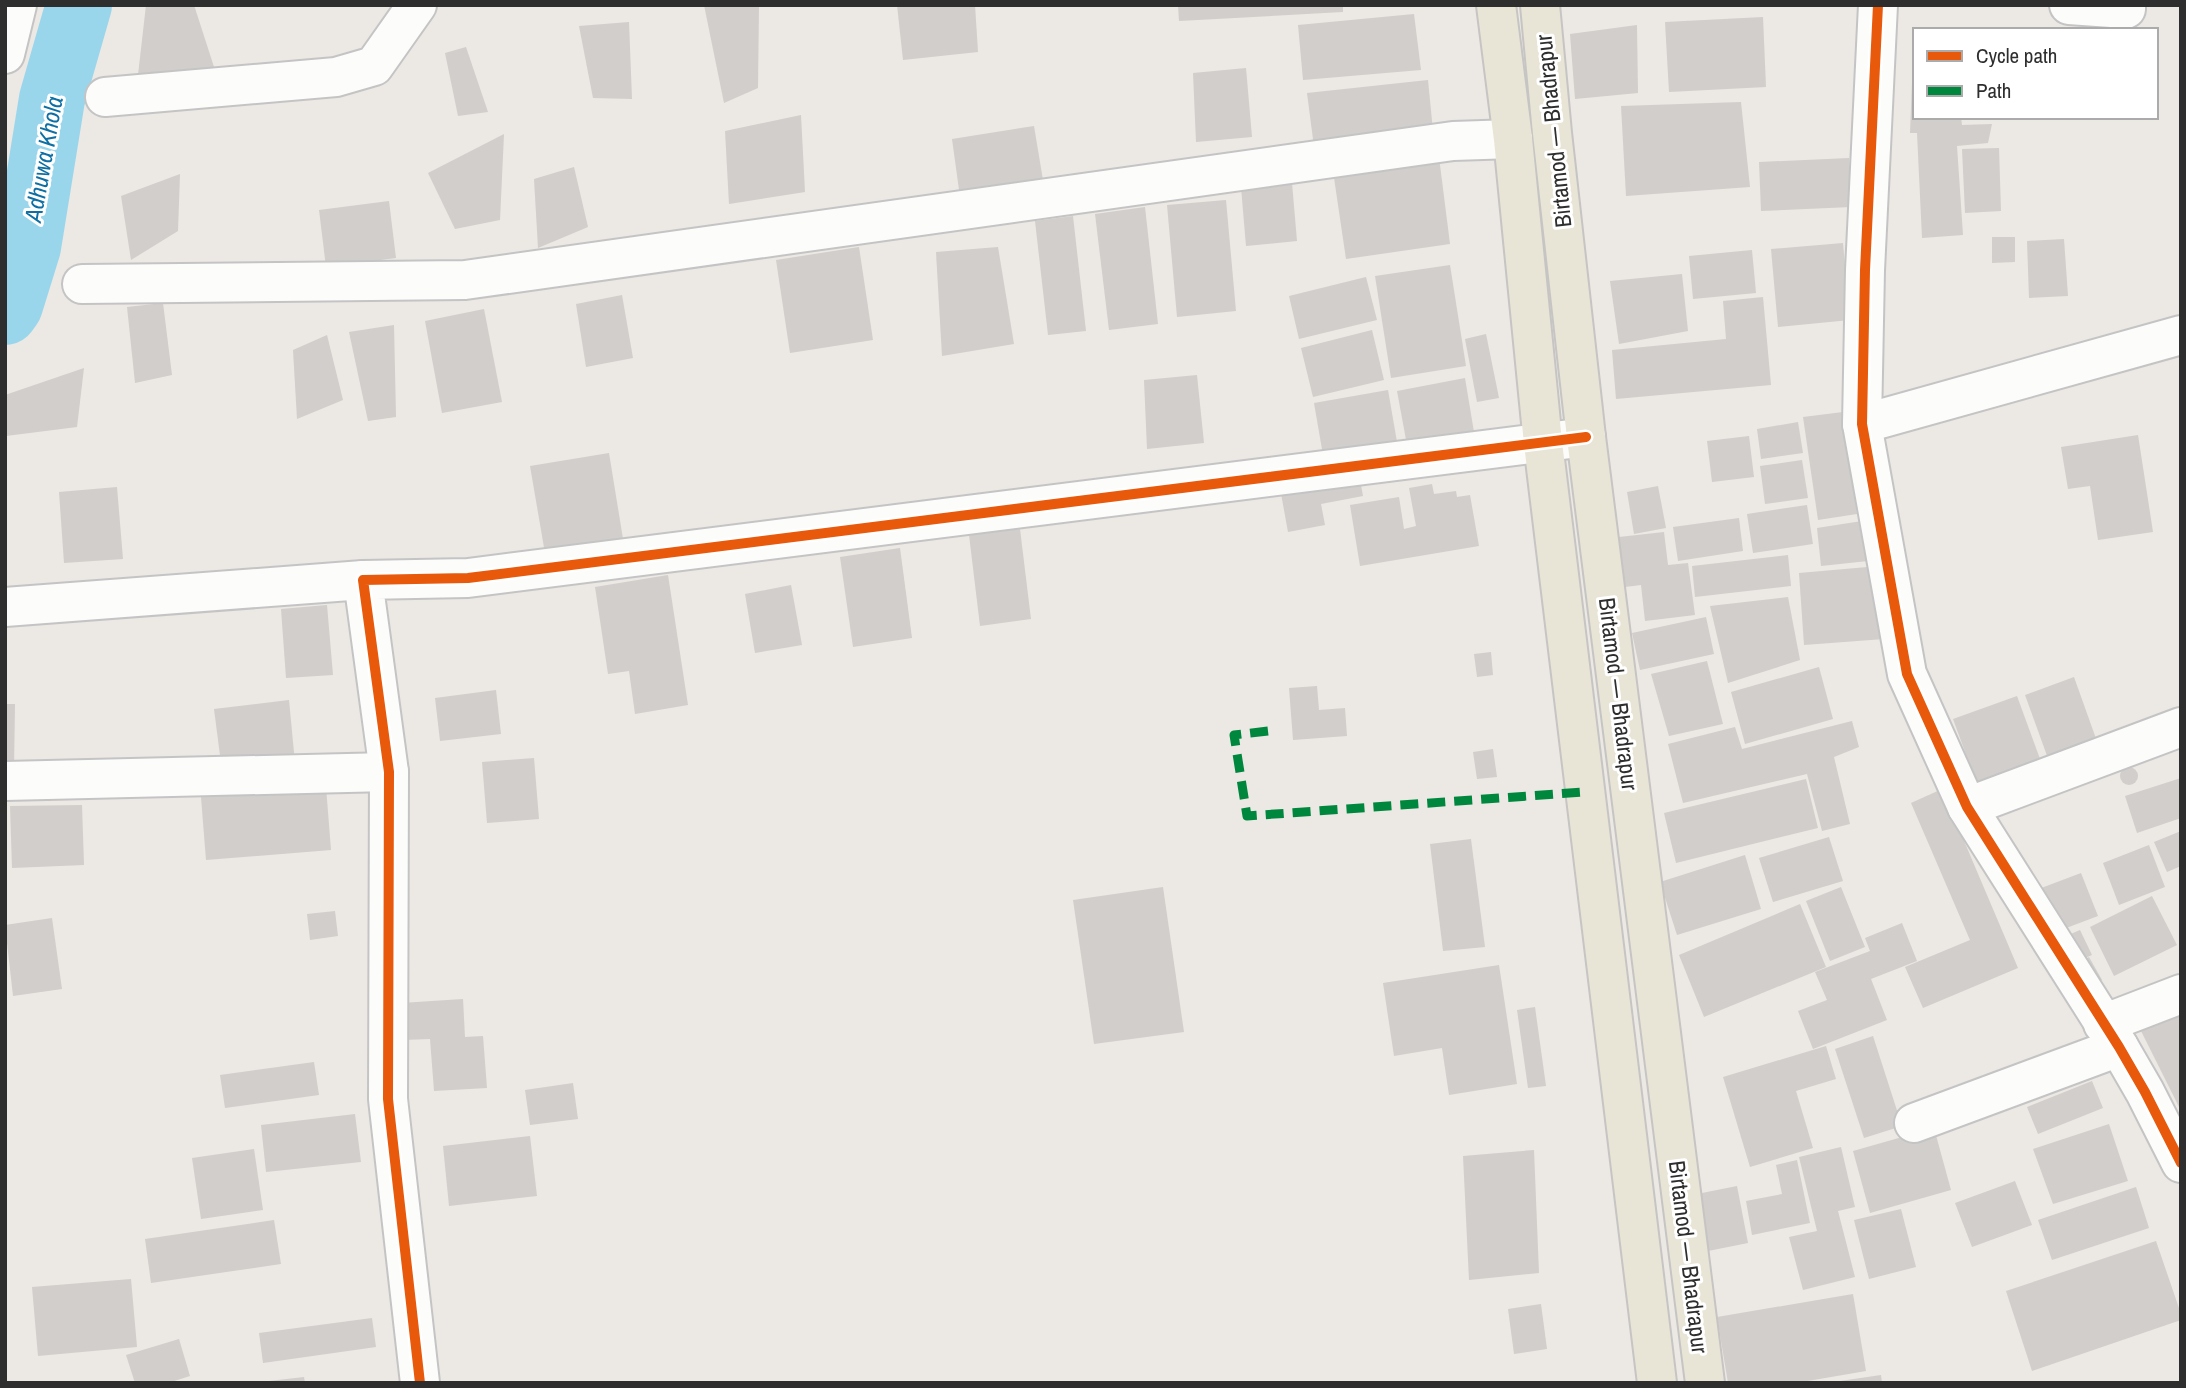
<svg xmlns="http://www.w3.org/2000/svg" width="2186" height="1388" viewBox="0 0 2186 1388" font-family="'Archivo Narrow',sans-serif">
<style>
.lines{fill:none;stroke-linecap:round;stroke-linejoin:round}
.river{stroke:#99d6ec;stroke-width:66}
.building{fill:#d1cecb}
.minor-casing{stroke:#c5c4c5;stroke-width:42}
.major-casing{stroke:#c6c5c4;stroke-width:42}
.minor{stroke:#fcfcfb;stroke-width:38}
.major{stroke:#e8e4d6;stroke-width:38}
.quiet{stroke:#00873e;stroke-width:9;stroke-dasharray:18 9;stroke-linecap:butt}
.cycleway-casing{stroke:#fff;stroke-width:15}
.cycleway{stroke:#e8590c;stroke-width:10}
.labels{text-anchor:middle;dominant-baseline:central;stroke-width:6;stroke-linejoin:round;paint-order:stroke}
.street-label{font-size:23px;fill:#2e2e2e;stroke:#fff}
.water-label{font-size:24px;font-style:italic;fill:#0d6fa3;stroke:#fff}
</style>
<rect width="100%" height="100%" fill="#ece8e4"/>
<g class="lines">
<polyline class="river" points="5,312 10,305 28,247 52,99 79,5"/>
</g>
<g class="building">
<polygon points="146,5 194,5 214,67 138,75"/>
<polygon points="704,5 759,5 758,88 724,103"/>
<polygon points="897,5 975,5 978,52 903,60"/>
<polygon points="1178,5 1343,5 1343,12 1179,21"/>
<polygon points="1414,14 1421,70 1303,80 1298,25"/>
<polygon points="1763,17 1766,87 1669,92 1665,22"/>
<polygon points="629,22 632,99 593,98 579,26"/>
<polygon points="1637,25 1638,93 1575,99 1570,34"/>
<polygon points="466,47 488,112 458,116 445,53"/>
<polygon points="1246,68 1252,137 1196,142 1193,73"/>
<polygon points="1428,80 1433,131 1314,147 1307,93"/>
<polygon points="1915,82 1915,117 1961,117 1962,125 1992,124 1988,143 1957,146 1963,235 1922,238 1917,133 1910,133 1912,83"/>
<polygon points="1741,102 1750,187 1626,196 1621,106"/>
<polygon points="801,115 805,192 729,204 725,131"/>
<polygon points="1034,126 1044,186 960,197 952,139"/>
<polygon points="504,134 500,220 455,229 428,173"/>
<polygon points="1999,148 2001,211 1965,213 1962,149"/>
<polygon points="1439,157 1450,244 1346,259 1333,171"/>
<polygon points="1849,158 1851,207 1761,211 1759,162"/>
<polygon points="574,167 588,227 538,248 534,179"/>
<polygon points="180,174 178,231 131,260 121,196"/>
<polygon points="1292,183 1297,241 1246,246 1241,187"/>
<polygon points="1226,200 1236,311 1177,317 1167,205"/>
<polygon points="389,201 396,258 326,267 319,210"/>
<polygon points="1145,207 1158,324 1109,330 1095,214"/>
<polygon points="1073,216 1086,331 1048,335 1035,221"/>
<polygon points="1992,237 2015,237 2015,262 1992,263"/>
<polygon points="2064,239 2068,296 2029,298 2027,241"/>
<polygon points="1843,243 1850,320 1778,327 1771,249"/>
<polygon points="859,247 873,340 790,353 776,260"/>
<polygon points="998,247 1014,344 942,356 936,252"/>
<polygon points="1752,250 1756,293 1693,299 1689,256"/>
<polygon points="1450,265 1466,366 1391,378 1375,276"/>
<polygon points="1682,274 1688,331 1619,344 1610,281"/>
<polygon points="1366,277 1377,320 1299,339 1289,296"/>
<polygon points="622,295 633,358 586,367 576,304"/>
<polygon points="1763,297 1771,385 1616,399 1612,350 1726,339 1723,301"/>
<polygon points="163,303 172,375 135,383 127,307"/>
<polygon points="484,309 502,402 442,413 425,321"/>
<polygon points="394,325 396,417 368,421 349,332"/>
<polygon points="1372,330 1384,380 1313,397 1301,348"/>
<polygon points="1486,334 1499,398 1477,402 1465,339"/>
<polygon points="327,335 343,400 297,419 293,350"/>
<polygon points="84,368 77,427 6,436 5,395"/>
<polygon points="1197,375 1204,443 1147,449 1144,380"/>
<polygon points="1465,378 1474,432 1407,445 1397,391"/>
<polygon points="1388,390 1397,442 1323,455 1314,403"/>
<polygon points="1843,412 1857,514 1818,520 1803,417"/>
<polygon points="1798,422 1803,453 1761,459 1757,429"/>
<polygon points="2138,435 2153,532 2098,540 2090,486 2068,489 2061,447"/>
<polygon points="1749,436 1754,477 1712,482 1707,441"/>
<polygon points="609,453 624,545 546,559 530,466"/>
<polygon points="1802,460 1808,498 1765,504 1760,466"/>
<polygon points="1359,474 1363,496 1321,504 1325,525 1288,532 1280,488"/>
<polygon points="1432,484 1434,494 1456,491 1457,497 1470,495 1479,546 1360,566 1350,505 1399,497 1404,529 1416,526 1409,488"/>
<polygon points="1658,486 1666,528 1634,534 1627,492"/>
<polygon points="117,487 123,559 64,563 59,492"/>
<polygon points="1807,505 1813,544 1753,553 1747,514"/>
<polygon points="1739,518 1743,551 1678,561 1673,527"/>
<polygon points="1862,521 1868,561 1821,566 1817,528"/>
<polygon points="1020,529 1031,619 980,626 969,535"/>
<polygon points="1664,532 1668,565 1688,563 1695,615 1645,621 1641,585 1625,587 1619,537"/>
<polygon points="900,548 912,638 853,647 840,557"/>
<polygon points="1788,555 1791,586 1695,597 1692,566"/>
<polygon points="1879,566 1884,639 1804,645 1799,573"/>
<polygon points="668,575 688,705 635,714 629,671 608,674 595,587"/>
<polygon points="791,585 802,645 755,653 745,594"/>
<polygon points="1788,597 1800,660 1728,683 1710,606"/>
<polygon points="327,605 333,675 286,678 281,609"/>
<polygon points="1706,617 1714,654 1640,670 1632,633"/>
<polygon points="1491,652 1493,675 1477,677 1474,654"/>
<polygon points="1707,661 1723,724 1669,736 1651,674"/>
<polygon points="1819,667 1833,719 1745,744 1731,692"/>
<polygon points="2074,677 2099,747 2050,764 2025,695"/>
<polygon points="1317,686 1319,710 1345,708 1347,736 1293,740 1289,688"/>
<polygon points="496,690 501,734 440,741 435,698"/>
<polygon points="2017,696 2043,767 1979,790 1953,719"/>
<polygon points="289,700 295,763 222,771 214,709"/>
<polygon points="5,704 15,704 14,768 5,767"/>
<polygon points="1852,721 1859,747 1834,757 1850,824 1822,831 1807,774 1683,803 1668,744 1735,727 1742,749"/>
<polygon points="1493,749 1497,777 1477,779 1473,752"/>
<polygon points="534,758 539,819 487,823 482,762"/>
<circle cx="2129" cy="776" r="9"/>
<polygon points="2181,778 2181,818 2137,833 2125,796"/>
<polygon points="1806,779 1818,828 1676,863 1664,813"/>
<polygon points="326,787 331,850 206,860 201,797"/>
<polygon points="1942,789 2018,968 1923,1008 1905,967 1970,940 1911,803"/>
<polygon points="82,805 84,865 12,868 10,806"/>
<polygon points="2181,831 2181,866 2167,872 2154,842"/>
<polygon points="1829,837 1843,881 1773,902 1759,858"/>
<polygon points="1471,839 1485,947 1443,951 1430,844"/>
<polygon points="2149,845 2165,887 2119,905 2103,863"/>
<polygon points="1745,855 1761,909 1677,935 1660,882"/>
<polygon points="2081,873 2098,916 2053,933 2036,890"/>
<polygon points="1163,887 1184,1032 1094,1044 1073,900"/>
<polygon points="1841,887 1865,947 1830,961 1806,901"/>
<polygon points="2152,896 2177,945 2114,976 2090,927"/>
<polygon points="1800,904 1826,967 1704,1017 1679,955"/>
<polygon points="335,911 338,936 310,940 307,914"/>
<polygon points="52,918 62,989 13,996 5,925"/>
<polygon points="1902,923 1917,961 1871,979 1887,1020 1813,1049 1798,1011 1827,1000 1815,972 1870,951 1865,938"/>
<polygon points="2080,930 2092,955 2069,965 2057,940"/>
<polygon points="2089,957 2102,980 2083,990 2070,968"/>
<polygon points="1499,965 1517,1084 1449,1095 1442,1048 1394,1056 1383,983"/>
<polygon points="463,999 465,1037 483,1036 487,1088 434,1091 430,1039 403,1040 401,1003"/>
<polygon points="1535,1007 1546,1086 1528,1088 1517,1010"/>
<polygon points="2181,1009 2181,1111 2140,1029"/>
<polygon points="1873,1036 1902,1126 1864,1138 1835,1049"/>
<polygon points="1826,1046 1836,1079 1796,1091 1813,1148 1750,1167 1723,1077"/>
<polygon points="314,1062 319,1095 225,1108 220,1075"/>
<polygon points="2092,1081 2103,1108 2038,1134 2027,1107"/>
<polygon points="573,1083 578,1119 530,1125 525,1090"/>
<polygon points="355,1114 361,1162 266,1172 261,1125"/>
<polygon points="2109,1124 2128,1181 2053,1204 2033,1149"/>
<polygon points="1934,1128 1951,1190 1870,1213 1853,1151"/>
<polygon points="530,1136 537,1196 449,1206 443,1146"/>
<polygon points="1841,1147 1855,1207 1838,1211 1855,1277 1803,1290 1789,1237 1817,1231 1799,1157"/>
<polygon points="254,1149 263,1210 201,1219 192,1158"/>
<polygon points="1534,1150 1539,1273 1469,1280 1463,1156"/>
<polygon points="1797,1160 1810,1223 1752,1235 1746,1201 1782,1194 1776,1165"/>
<polygon points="2015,1181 2032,1225 1972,1247 1955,1203"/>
<polygon points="1737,1186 1748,1243 1708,1251 1697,1194"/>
<polygon points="2136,1187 2149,1228 2052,1260 2038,1220"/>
<polygon points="1901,1209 1916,1267 1869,1279 1854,1220"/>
<polygon points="274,1220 281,1264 151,1283 145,1239"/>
<polygon points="2156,1241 2181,1314 2181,1320 2032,1371 2006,1291"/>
<polygon points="131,1279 137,1347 38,1356 32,1287"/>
<polygon points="1853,1294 1866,1371 1796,1383 1728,1383 1717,1317"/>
<polygon points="1541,1304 1547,1349 1514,1354 1508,1309"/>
<polygon points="372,1318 376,1347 263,1363 259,1333"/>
<polygon points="179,1339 190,1376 168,1383 135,1383 126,1355"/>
<polygon points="1881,1375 1882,1383 1840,1383 1840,1381"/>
<polygon points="304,1377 305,1383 269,1383 269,1381"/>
</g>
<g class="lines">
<defs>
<g id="minor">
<polyline points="1878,5 1865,270 1862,424 1907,674 1967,807 2119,1047 2145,1092 2181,1163"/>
<polyline points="2069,5 2126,9 2126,5"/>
<polyline points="5,54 17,5"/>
<polyline points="105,97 336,77 374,66 417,5"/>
<polyline points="82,284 465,280 1453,141 1513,139"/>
<polyline points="1862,424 2181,335"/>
<polyline points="5,607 363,580"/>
<polyline points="5,781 389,772"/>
<polyline points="1967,807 2181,727"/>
<polyline points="2103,1024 2181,994"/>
<polyline points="1914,1123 2119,1047"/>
<polyline points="420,1383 388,1099 389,772 363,580 468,578 1586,437"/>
</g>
<g id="major">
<polyline points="1496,5 1513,139 1543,443 1657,1383"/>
<polyline points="1540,5 1552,133 1586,437 1705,1383"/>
</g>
</defs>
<use href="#minor" class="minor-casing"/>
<use href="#major" class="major-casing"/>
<use href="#minor" class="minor"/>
<use href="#major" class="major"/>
<polyline class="quiet" points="1268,731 1234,735 1247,816 1584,792"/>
<defs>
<g id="cycleway">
<polyline points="1878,5 1865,270 1862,424 1907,674 1967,807 2119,1047 2145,1092 2181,1163"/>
<polyline points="420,1383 388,1099 389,772 363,580 468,578 1586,437"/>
</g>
</defs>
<use href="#cycleway" class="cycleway-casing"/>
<use href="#cycleway" class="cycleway"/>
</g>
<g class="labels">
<g class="street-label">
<text transform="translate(1553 131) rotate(-96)">Birtamod — Bhadrapur</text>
<text transform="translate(1619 694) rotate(83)">Birtamod — Bhadrapur</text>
<text transform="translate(1689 1257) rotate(83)">Birtamod — Bhadrapur</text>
</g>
<g class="water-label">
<text transform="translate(43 159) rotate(-80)">Adhuwa Khola</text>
</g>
</g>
<rect width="2186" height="1388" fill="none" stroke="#2e2e2e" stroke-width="14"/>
<rect x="1913" y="28" width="245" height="91" fill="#ffffff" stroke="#ababab" stroke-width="2"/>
<rect x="1927" y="51" width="35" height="10" fill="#e8590c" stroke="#ababab" stroke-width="2"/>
<text x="1976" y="63" font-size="21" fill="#2e2e2e">Cycle path</text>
<rect x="1927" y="86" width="35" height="10" fill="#00873e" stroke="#ababab" stroke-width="2"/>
<text x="1976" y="98" font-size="21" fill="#2e2e2e">Path</text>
</svg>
